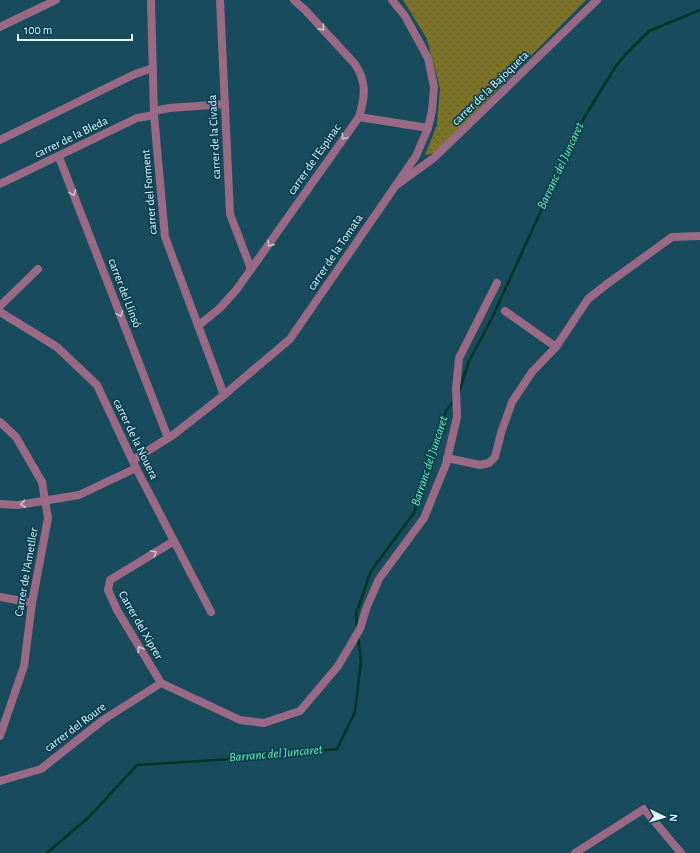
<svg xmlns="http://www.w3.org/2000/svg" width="700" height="853" viewBox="0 0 700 853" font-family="'Alegreya Sans',sans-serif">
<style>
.green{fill:url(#green-dots)}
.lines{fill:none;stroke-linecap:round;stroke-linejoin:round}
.stream{stroke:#003321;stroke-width:2.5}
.street{stroke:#996986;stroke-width:8}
.oneway{stroke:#cac4d2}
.labels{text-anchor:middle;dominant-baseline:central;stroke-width:3.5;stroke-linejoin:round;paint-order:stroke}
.street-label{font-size:12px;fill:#e4f5fb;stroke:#094151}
.water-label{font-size:13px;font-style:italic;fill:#6fe8b4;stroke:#094151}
</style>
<defs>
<pattern id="green-dots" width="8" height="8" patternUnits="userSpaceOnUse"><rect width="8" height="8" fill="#7c7326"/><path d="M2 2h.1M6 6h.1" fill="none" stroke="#605e38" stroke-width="1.8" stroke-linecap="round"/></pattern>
</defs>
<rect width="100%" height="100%" fill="#184c5c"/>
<polygon class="green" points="403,0 586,0 435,153 425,155 437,125 440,88 427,39"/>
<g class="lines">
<g class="stream">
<polyline points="459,392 469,361 492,318 582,121 616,66 625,55 649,31 700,10"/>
<polyline points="357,627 356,614 371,571 414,513 446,411 454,401"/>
<polyline points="47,853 89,817 137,765 248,758 337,749 355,712 361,661 358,636"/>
</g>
<g class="street">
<polyline points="151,0 154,115 165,237 224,395"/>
<polyline points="220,0 230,214 251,269"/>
<polyline points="0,27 56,0"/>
<polyline points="155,111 169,108 225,104"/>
<polyline points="359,117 428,128"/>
<polyline points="0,140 135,74 153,68"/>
<polyline points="59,157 168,438"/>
<polyline points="0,184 137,118 154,115"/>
<polyline points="398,184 435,157 597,0"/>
<polyline points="0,306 38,269"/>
<polyline points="505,311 556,347"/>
<polyline points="0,312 57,347 97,385 136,468 211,612"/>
<path d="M198 326 220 308 237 289 359 117C365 97 367 82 355 64L305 10 294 0"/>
<polyline points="0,422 16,437 42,482 48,518 32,603 24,666 0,736"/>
<polyline points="447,458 480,465 489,463 495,457 501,433 512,402 532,372 556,347 588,299 607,284 672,237 700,236"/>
<polyline points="133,460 173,435 224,395 290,339 416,156 428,128 432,111 434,87 428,58 405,16 392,0"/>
<polyline points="0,504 18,505 79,495 136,468"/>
<polyline points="0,597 32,603"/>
<polyline points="161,683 240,720 264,723 300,711 338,666 360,629 366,609 379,579 424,518 446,464 457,417 456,388 459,358 497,283"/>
<polyline points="161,683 117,610 108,590 110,580 174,541"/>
<polyline points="0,781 41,769 103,720 161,683"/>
<polyline points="575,853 644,809 681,853"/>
</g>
</g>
<defs><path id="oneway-chevron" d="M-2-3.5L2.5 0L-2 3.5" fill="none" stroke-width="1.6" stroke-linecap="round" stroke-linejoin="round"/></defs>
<g class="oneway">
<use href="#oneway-chevron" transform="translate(322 28) rotate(48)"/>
<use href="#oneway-chevron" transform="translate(344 137) rotate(127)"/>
<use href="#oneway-chevron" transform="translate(73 193) rotate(69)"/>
<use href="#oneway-chevron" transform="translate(270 244) rotate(125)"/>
<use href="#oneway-chevron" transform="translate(120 314) rotate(69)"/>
<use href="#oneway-chevron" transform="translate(23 504) rotate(174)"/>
<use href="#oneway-chevron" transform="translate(154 553) rotate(-31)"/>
<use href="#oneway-chevron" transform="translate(140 649) rotate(-121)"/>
</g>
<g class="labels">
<g class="street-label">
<text transform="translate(490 88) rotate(-44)">carrer de la Bajoqueta</text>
<text transform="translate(71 137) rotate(-26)">carrer de la Bleda</text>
<text transform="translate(214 137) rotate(-93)">carrer de la Civada</text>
<text transform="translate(314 159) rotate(-55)">carrer de l'Espinac</text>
<text transform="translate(149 192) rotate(-95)">carrer del Forment</text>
<text transform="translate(335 252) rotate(-56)">carrer de la Tomata</text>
<text transform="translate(125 293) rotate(69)">carrer del Llinsó</text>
<text transform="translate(136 439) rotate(64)">carrer de la Nouera</text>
<text transform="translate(26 572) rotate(-80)">Carrer de l'Ametller</text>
<text transform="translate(141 625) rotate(60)">Carrer del Xiprer</text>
<text transform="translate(75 727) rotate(-37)">carrer del Roure</text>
</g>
<g class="water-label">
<text transform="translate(561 166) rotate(-65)">Barranc del Juncaret</text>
<text transform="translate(430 461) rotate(-72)">Barranc del Juncaret</text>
<text transform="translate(276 754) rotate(-5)">Barranc del Juncaret</text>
</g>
</g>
<g transform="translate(664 817) rotate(95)" stroke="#094151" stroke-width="3" paint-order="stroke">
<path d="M0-3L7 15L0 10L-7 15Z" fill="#e4f5fb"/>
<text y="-6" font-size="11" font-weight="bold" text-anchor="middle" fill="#e4f5fb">N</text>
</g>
<path d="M18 34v6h114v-6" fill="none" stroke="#e4f5fb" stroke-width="2"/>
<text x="24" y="34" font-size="12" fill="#e4f5fb" stroke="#094151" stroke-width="3" paint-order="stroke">100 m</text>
</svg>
